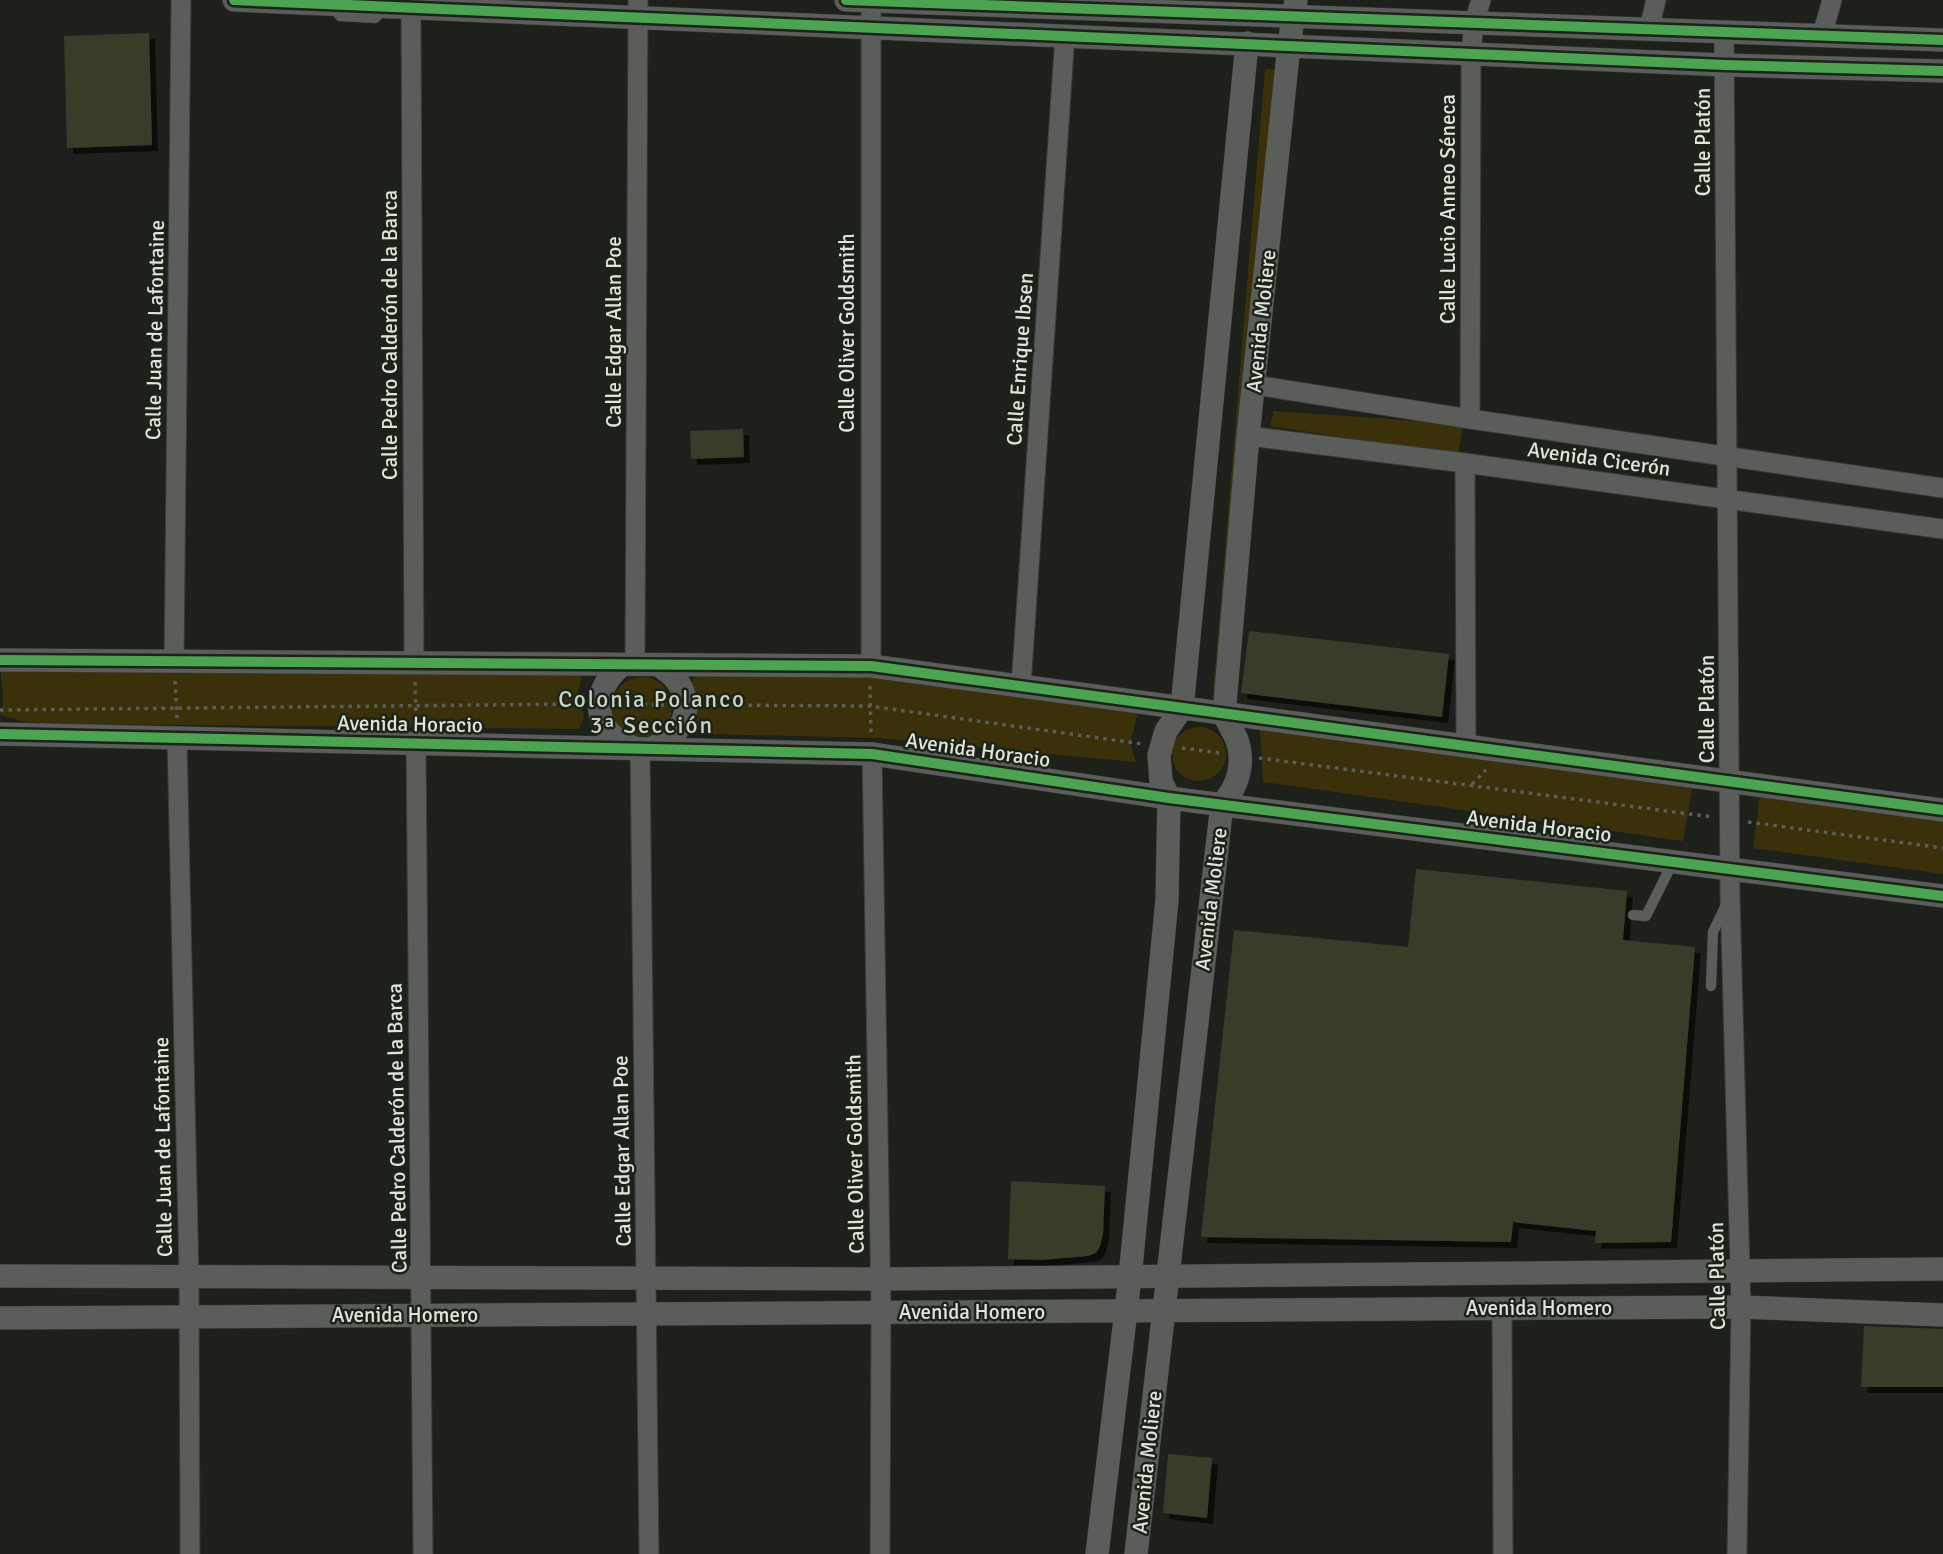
<svg xmlns="http://www.w3.org/2000/svg" width="1943" height="1554" viewBox="0 0 1943 1554" font-family="Signika,sans-serif">
<style>
.green{fill:#3a3009}
.building{fill:#393c2c;filter:url(#shadow)}
.lines{fill:none;stroke-linecap:round;stroke-linejoin:round}
.service-casing{stroke:#383b37;stroke-width:11}
.minor-casing{stroke:#383b37;stroke-width:21}
.tertiary-casing{stroke:#383b37;stroke-width:24}
.path{stroke:#5b5d5a;stroke-width:3.5;stroke-dasharray:3.5 5;stroke-linecap:butt}
.service{stroke:#5b5d5b;stroke-width:10}
.minor{stroke:#5b5d5b;stroke-width:19}
.tertiary{stroke:#5b5d5b;stroke-width:23}
.cycleway-casing{stroke:#1c2318;stroke-width:15}
.cycleway{stroke:#4ca352;stroke-width:10}
.labels{text-anchor:middle;dominant-baseline:central;stroke-width:5;stroke-linejoin:round;paint-order:stroke}
.street-label{font-size:21px;fill:#dfe4dc;stroke:#1c2318}
.neighbourhood-label{font-size:23px;letter-spacing:2px;fill:#cad4c5;stroke:#1c2318}
</style>
<defs>
<filter id="shadow"><feDropShadow dx="6" dy="6" stdDeviation="0" flood-color="#0009"/></filter>
</defs>
<rect width="100%" height="100%" fill="#1d201b"/>
<g class="green">
<polygon points="1265,69 1282,70 1229,694 1213,693"/>
<polygon points="1274,411 1463,424 1458,455 1270,426"/>
<path d="M0 662 580 671 582 679 578 689 584 718 579 729 79 724 25 722 0 715C7 693 0 684 0 662Z"/>
<path d="M862 672 1139 708 1130 744 1136 762 877 738 703 734 692 729C689 714 692 696 692 680L699 674Z"/>
<circle cx="642" cy="707" r="30"/>
<polygon points="1258,724 1693,783 1683,841 1263,782 1261,741"/>
<circle cx="1199" cy="754" r="27"/>
<polygon points="1760,794 1943,819 1943,874 1753,848"/>
</g>
<g class="building">
<polygon points="149,33 152,145 67,148 64,36"/>
<polygon points="743,429 744,457 691,459 690,431"/>
<polygon points="1249,631 1449,654 1442,717 1241,693"/>
<polygon points="1416,869 1627,891 1623,940 1695,947 1671,1242 1595,1243 1596,1231 1513,1222 1511,1242 1201,1237 1234,930 1408,947"/>
<polygon points="1011,1181 1105,1186 1103,1234 1100,1246 1096,1253 1088,1256 1041,1260 1008,1259"/>
<polygon points="1864,1326 1943,1329 1943,1387 1861,1387"/>
<polygon points="1168,1454 1212,1458 1207,1518 1163,1513"/>
</g>
<g class="lines">
<defs>
<g id="service">
<polyline points="334,8 340,16 375,18 384,9"/>
<polyline points="1633,915 1646,916 1673,862"/>
<polyline points="1711,986 1713,932 1726,905"/>
</g>
<g id="minor">
<polyline points="411,7 414,663"/>
<polyline points="1649,29 1656,0"/>
<polyline points="1724,32 1730,895 1741,1307 1737,1554"/>
<polyline points="1822,35 1832,0"/>
<polyline points="1255,385 1470,419 1943,488"/>
<polyline points="1470,419 1471,53 1474,23 1481,0"/>
<polyline points="1248,436 1465,463 1943,529"/>
<polyline points="1465,463 1466,746"/>
<polyline points="174,661 181,0"/>
<polyline points="635,665 638,0"/>
<polyline points="871,666 871,0"/>
<polyline points="1021,686 1065,35"/>
<polyline points="177,738 189,1275 190,1554"/>
<polyline points="416,743 423,1554"/>
<polyline points="640,748 649,1554"/>
<polyline points="872,754 881,1313 880,1554"/>
<polyline points="1502,1308 1503,1554"/>
</g>
<g id="tertiary">
<polyline points="234,0 1725,65 1943,71"/>
<polyline points="846,0 1943,40"/>
<polyline points="0,660 871,666 1943,810"/>
<path d="M622 665C590 690 591 732 632 747"/>
<polyline points="0,734 872,754 1169,798 1943,896"/>
<path d="M652 748C695 731 697 687 658 665"/>
<polyline points="0,1276 880,1279 1943,1269"/>
<polyline points="0,1318 1741,1307 1943,1315"/>
<polyline points="1097,1554 1130,1277 1167,900 1169,798 1161,781 1159,755 1166,731 1182,708 1247,43"/>
<path d="M1136 1554 1222 804C1238 787 1245 763 1237 740 1233 731 1228 723 1224 714L1248 436 1289 45 1296 0"/>
</g>
</defs>
<use href="#service" class="service-casing"/>
<use href="#minor" class="minor-casing"/>
<use href="#tertiary" class="tertiary-casing"/>
<g class="path">
<polyline points="175,681 177,718"/>
<polyline points="415,682 416,723"/>
<polyline points="870,686 871,734"/>
<polyline points="618,704 666,705"/>
<polyline points="706,705 869,706 1143,744"/>
<polyline points="0,710 579,704"/>
<polyline points="1182,748 1220,753"/>
<polyline points="1259,758 1713,817"/>
<polyline points="1472,784 1486,770"/>
<polyline points="1748,822 1943,848"/>
</g>
<use href="#service" class="service"/>
<use href="#minor" class="minor"/>
<use href="#tertiary" class="tertiary"/>
<defs>
<g id="cycleway">
<polyline points="234,0 1725,65 1943,71"/>
<polyline points="846,0 1943,40"/>
<polyline points="0,660 871,666 1943,810"/>
<polyline points="0,734 872,754 1169,798 1943,896"/>
</g>
</defs>
<use href="#cycleway" class="cycleway-casing"/>
<use href="#cycleway" class="cycleway"/>
</g>
<g class="labels">
<g class="street-label">
<text transform="translate(1703 142) rotate(-90)">Calle Platón</text>
<text transform="translate(1448 209) rotate(-90)">Calle Lucio Anneo Séneca</text>
<text transform="translate(1261 321) rotate(-84)">Avenida Moliere</text>
<text transform="translate(155 330) rotate(-89)">Calle Juan de Lafontaine</text>
<text transform="translate(614 332) rotate(-90)">Calle Edgar Allan Poe</text>
<text transform="translate(847 333) rotate(-90)">Calle Oliver Goldsmith</text>
<text transform="translate(390 335) rotate(-90)">Calle Pedro Calderón de la Barca</text>
<text transform="translate(1020 359) rotate(-86)">Calle Enrique Ibsen</text>
<text transform="translate(1599 459) rotate(8)">Avenida Cicerón</text>
<text transform="translate(1707 709) rotate(-90)">Calle Platón</text>
<text transform="translate(410 724) rotate(1)">Avenida Horacio</text>
<text transform="translate(978 750) rotate(8)">Avenida Horacio</text>
<text transform="translate(1539 826) rotate(7)">Avenida Horacio</text>
<text transform="translate(1211 899) rotate(-83)">Avenida Moliere</text>
<text transform="translate(397 1128) rotate(-91)">Calle Pedro Calderón de la Barca</text>
<text transform="translate(163 1147) rotate(-91)">Calle Juan de Lafontaine</text>
<text transform="translate(622 1151) rotate(-91)">Calle Edgar Allan Poe</text>
<text transform="translate(855 1154) rotate(-91)">Calle Oliver Goldsmith</text>
<text transform="translate(1717 1276) rotate(-91)">Calle Platón</text>
<text x="1539" y="1308">Avenida Homero</text>
<text x="972" y="1312">Avenida Homero</text>
<text x="405" y="1315">Avenida Homero</text>
<text transform="translate(1147 1462) rotate(-84)">Avenida Moliere</text>
</g>
<g class="neighbourhood-label">
<text x="652" y="699">Colonia Polanco<tspan x="652" dy="26">3ª Sección</tspan></text>
</g>
</g>
</svg>
